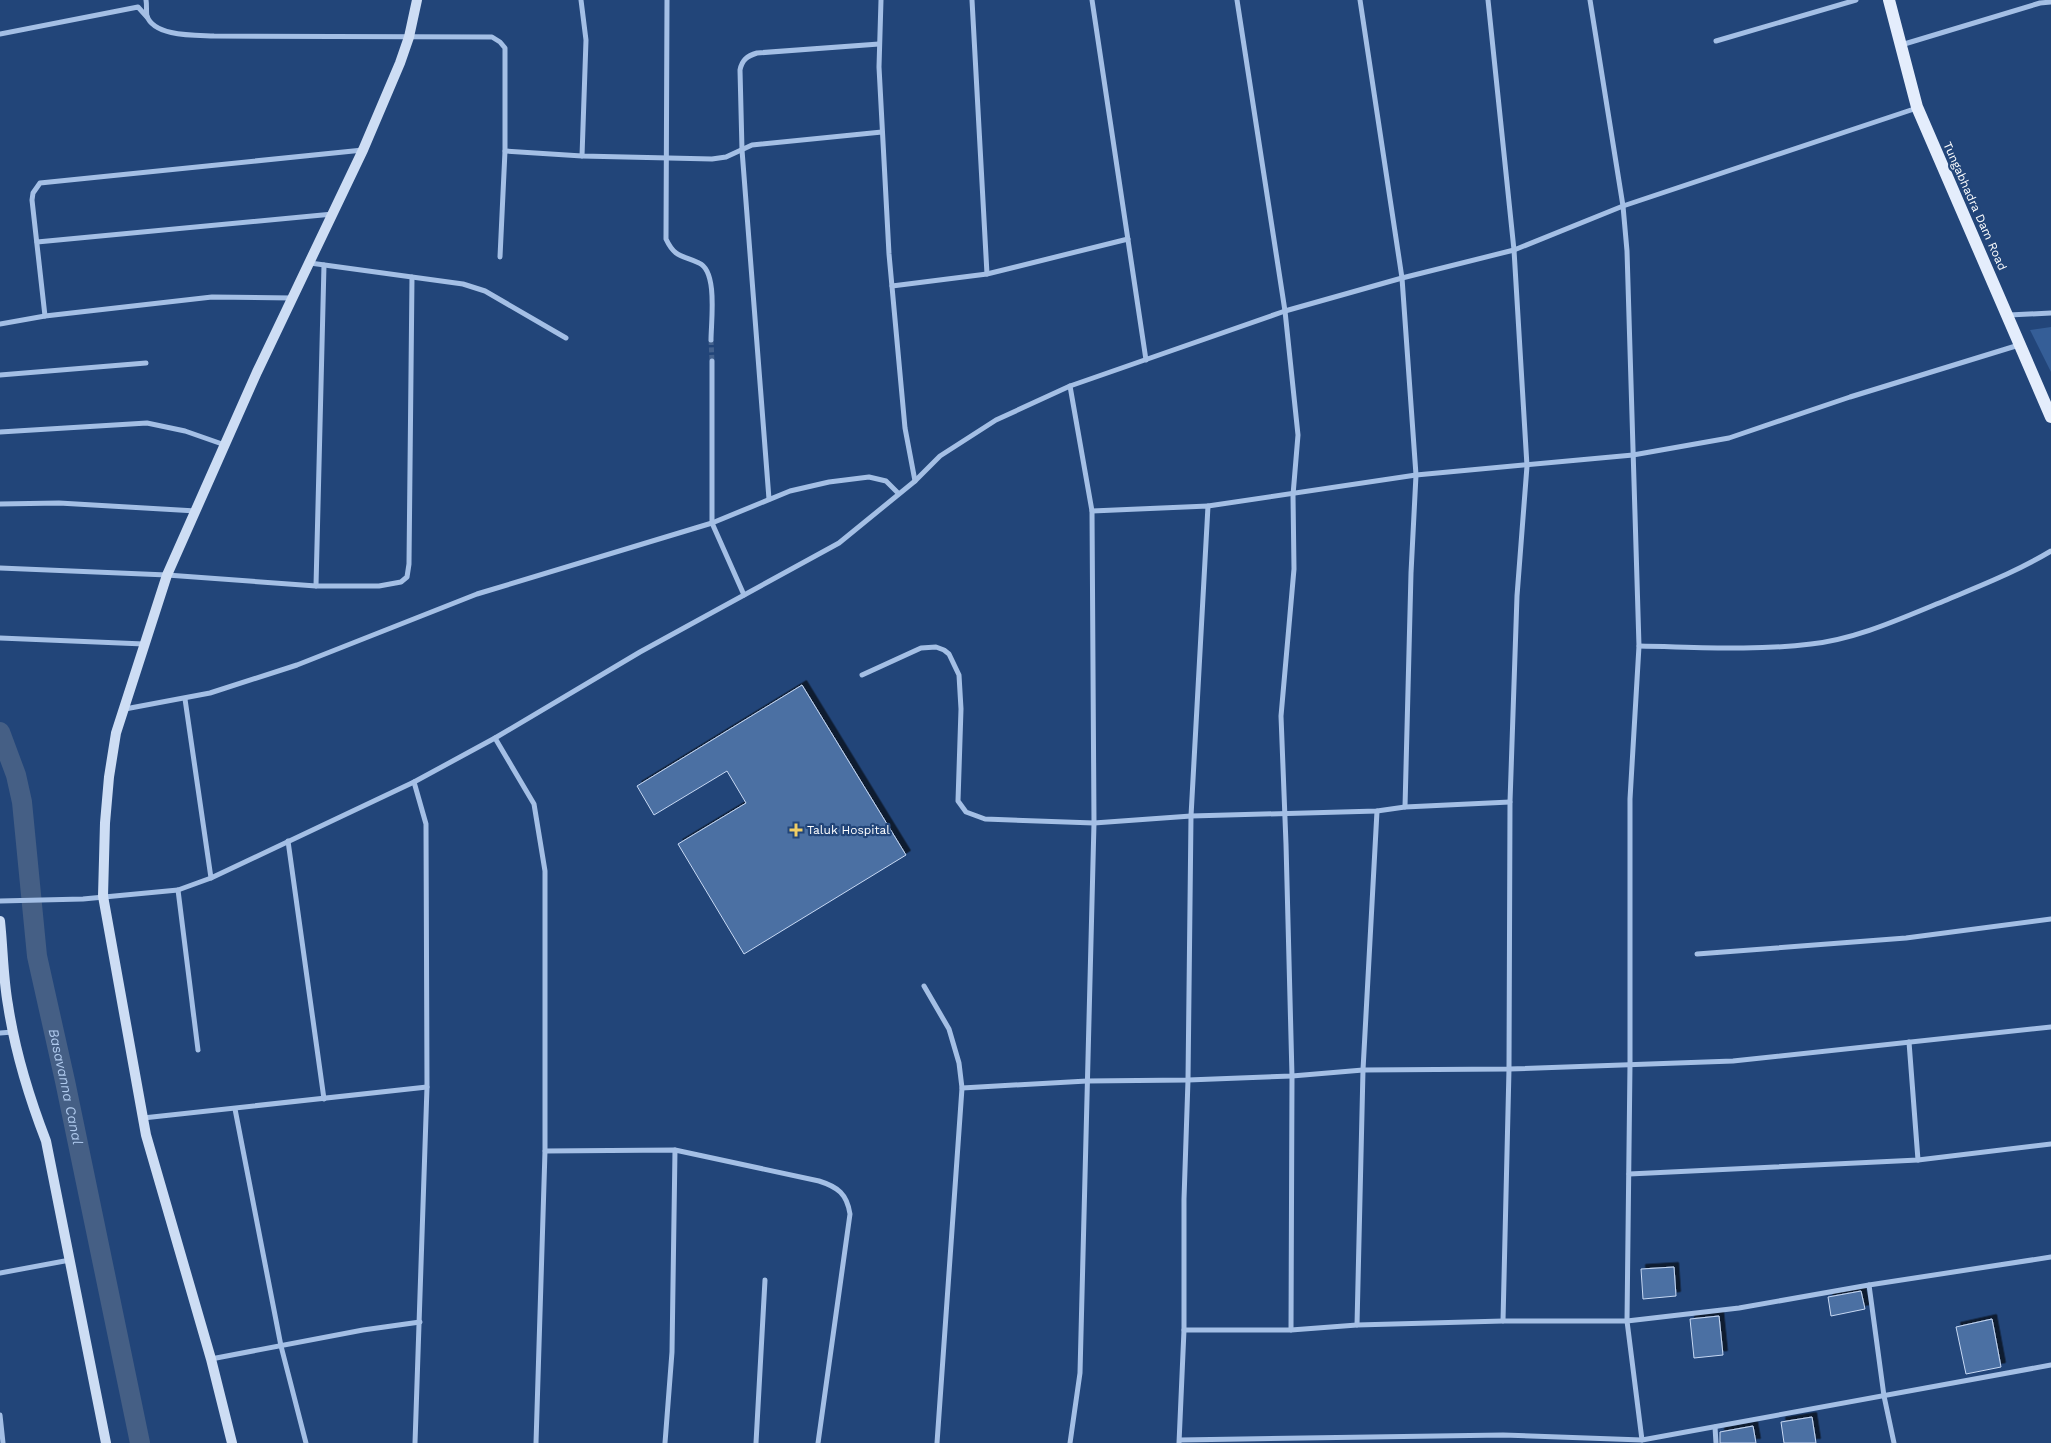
<svg xmlns="http://www.w3.org/2000/svg" width="2051" height="1443" viewBox="0 0 2051 1443" font-family="'Work Sans',sans-serif">
<style>
.green{fill:#355e97}
.lines{fill:none;stroke-linecap:round;stroke-linejoin:round}
.canal{stroke:#455f85;stroke-width:20}
.building{fill:#4b6fa3;stroke:#c7d9f4;filter:url(#shadow)}
.street-tunnel{stroke:#43618d;stroke-width:5;stroke-dasharray:5 2.5;stroke-linecap:butt}
.street{stroke:#a4bfe5;stroke-width:5}
.secondary{stroke:#cdddf4;stroke-width:10}
.primary{stroke:#e4edfc;stroke-width:12}
.poi-dot{fill:#f0ce66;stroke:#224579;stroke-width:2}
.labels{text-anchor:middle;dominant-baseline:central;stroke-width:4.5;stroke-linejoin:round;paint-order:stroke}
.street-label{font-size:12px;fill:#fff;stroke:#224579}
.poi-label{font-size:12px;fill:#fff;stroke:#224579;text-anchor:start}
.water-label{font-size:14px;font-style:italic;fill:#afc9ed;stroke:#224579}
</style>
<defs>
<filter id="shadow"><feDropShadow dx="4.5" dy="-4.5" stdDeviation="0" flood-color="#0009"/></filter>
</defs>
<rect width="100%" height="100%" fill="#224579"/>
<polygon class="green" points="2051,327 2051,372 2030,330"/>
<g class="lines">
<path class="canal" id="s1" d="M0 732 16 775 22 802 37 956 65 1081 140 1443"/>
</g>
<g class="building">
<polygon points="802,685 906,855 744,954 678,844 746,803 727,771 654,815 637,786"/>
<polygon points="1674,1267 1676,1296 1643,1299 1641,1269"/>
<polygon points="1861,1291 1865,1309 1831,1316 1828,1297"/>
<polygon points="1719,1316 1723,1355 1694,1358 1690,1319"/>
<polygon points="1992,1319 2001,1367 1966,1374 1956,1327"/>
<polygon points="1812,1417 1816,1443 1784,1443 1781,1422"/>
<polygon points="1753,1426 1756,1443 1720,1443 1720,1432"/>
</g>
<g class="lines">
<polyline class="street-tunnel" points="711,340 712,361"/>
<g class="street">
<path d="M146 0C147 5 146 12 147 16 154 37 197 35 214 36L492 37 500 42 505 48V151L500 257"/>
<polyline points="581,0 586,40 582,156"/>
<path d="M667 0 666 239C675 258 682 255 699 263 718 271 711 322 711 340"/>
<polyline points="881,0 879,67 889,254 905,428 915,481"/>
<polyline points="972,0 987,274"/>
<polyline points="1092,0 1146,360"/>
<polyline points="1237,0 1285,311 1298,435 1293,495 1294,569 1281,716 1286,844 1292,1076 1291,1330"/>
<polyline points="1360,0 1402,278 1416,475 1411,573 1405,807"/>
<polyline points="1488,0 1514,250 1527,466 1517,596 1510,802 1509,1069 1503,1321"/>
<polyline points="1590,0 1623,206 1627,251 1639,646 1630,799 1630,1064 1627,1321 1642,1440"/>
<polyline points="0,34 138,7 147,17"/>
<polyline points="1716,41 1856,0"/>
<polyline points="1901,45 2040,3 2051,2"/>
<polyline points="505,151 582,156 712,159 726,157 752,145 882,132"/>
<polyline points="37,242 333,214"/>
<polyline points="310,263 463,284 485,291 566,338"/>
<polyline points="892,286 987,274 1128,239"/>
<polyline points="2009,315 2051,313"/>
<polyline points="45,316 32,200 33,193 40,183 363,150"/>
<polyline points="0,324 45,316 212,297 293,298"/>
<polyline points="712,361 712,523 744,595"/>
<polyline points="0,375 146,363"/>
<polyline points="0,432 147,423 185,431 225,445"/>
<path d="M769 499 742 150 740 70C742 60 747 56 757 53L879 44"/>
<polyline points="0,504 59,503 196,511"/>
<polyline points="1208,506 1416,475 1633,455 1729,438 1850,397 2019,345"/>
<polyline points="1092,511 1208,506 1191,816 1188,1080 1184,1199 1184,1330 1179,1443"/>
<polyline points="0,568 167,575 316,586 379,586 401,582 407,577 409,564 412,277"/>
<polyline points="316,586 324,265"/>
<polyline points="0,638 144,644"/>
<path d="M1639 646C1696 647 1754 651 1811 644 1857 639 1902 618 1944 601 1982 585 2016 572 2051 551"/>
<polyline points="862,675 921,648 936,647 944,650 949,654 959,675 961,709 958,801 966,812 985,819 1094,823 1191,816 1377,811 1405,807 1510,802"/>
<polyline points="185,699 211,878"/>
<polyline points="125,709 210,693 297,665 477,594 712,523 790,491 829,482 869,477 886,481 898,493"/>
<polyline points="495,738 534,804 545,871 545,1151 536,1443"/>
<polyline points="414,782 426,824 427,1087 415,1443"/>
<polyline points="288,841 324,1099"/>
<polyline points="178,890 198,1050"/>
<polyline points="0,901 83,899 178,890 211,878 414,782 495,738 640,652 839,543 915,481 940,456 996,420 1070,386 1285,311 1402,278 1514,250 1623,206 1917,108"/>
<polyline points="1697,954 1906,938 2051,919"/>
<polyline points="924,986 949,1029 959,1063 962,1088 937,1443"/>
<polyline points="0,1033 13,1032"/>
<polyline points="1909,1042 1918,1160"/>
<polyline points="962,1088 1087,1081 1188,1080 1292,1076 1363,1070 1509,1069 1733,1061 2051,1027"/>
<polyline points="235,1109 281,1346 306,1443"/>
<polyline points="143,1118 427,1087"/>
<path d="M545 1151 675 1150 819 1181C838 1187 847 1194 850 1214L818 1443"/>
<polyline points="1629,1174 1918,1160 2051,1144"/>
<polyline points="0,1273 70,1260"/>
<polyline points="1869,1285 1884,1396 1894,1443"/>
<polyline points="1357,1325 1363,1070 1377,811"/>
<polyline points="1184,1330 1291,1330 1357,1325 1503,1321 1627,1321 1739,1308 1869,1285 2051,1257"/>
<polyline points="211,1359 363,1330 420,1322"/>
<polyline points="0,1415 3,1443"/>
<polyline points="1715,1427 1716,1443"/>
<polyline points="1180,1440 1503,1435 1642,1440 2051,1365"/>
<polyline points="665,1443 672,1352 675,1150"/>
<polyline points="756,1443 765,1280"/>
<polyline points="1070,1443 1080,1373 1094,823 1092,511 1070,386"/>
</g>
<g class="secondary">
<path d="M0 921C3 949 3 977 8 1005 15 1051 29 1097 46 1141L106 1443"/>
<polyline points="232,1443 211,1359 146,1135 103,896 105,823 109,777 116,733 167,575 257,372 363,150 400,63 409,37 417,0"/>
</g>
<polyline class="primary" points="1889,0 1917,107 2051,417"/>
</g>
<path class="poi-dot" d="M793.5 822.5h5v5h5v5h-5v5h-5v-5h-5v-5h5z"/>
<g class="labels">
<g class="street-label">
<text transform="translate(1975 206) rotate(66)">Tungabhadra Dam Road</text>
</g>
<g class="poi-label">
<text x="807" y="830">Taluk Hospital</text>
</g>
<g class="water-label">
<text stroke="none"><textPath href="#s1" startOffset="362">Basavanna Canal</textPath></text>
</g>
</g>
</svg>
